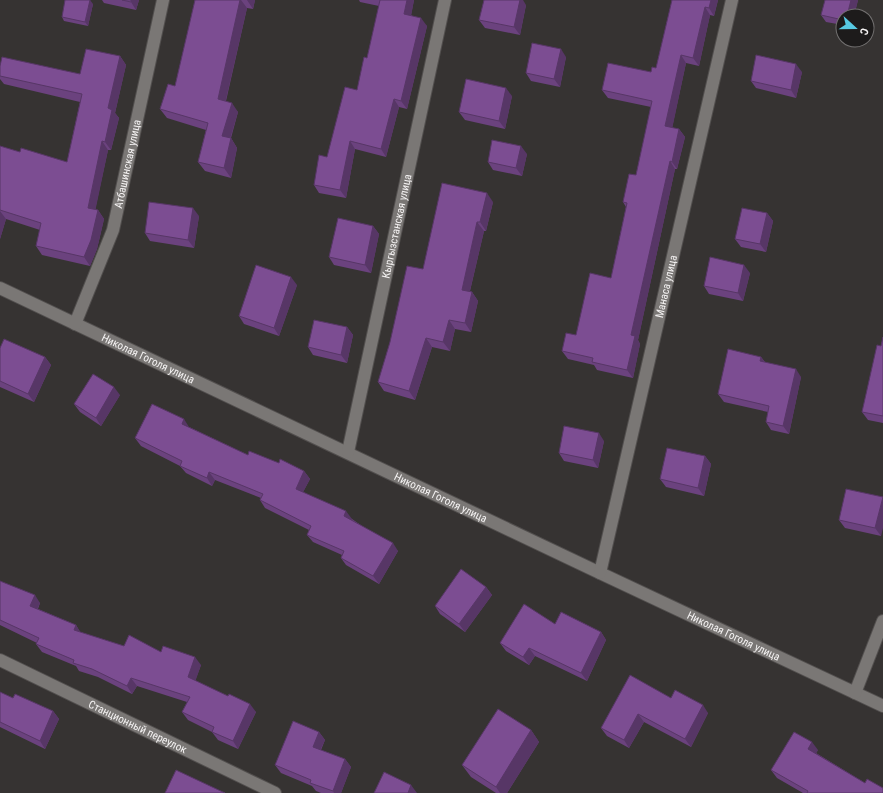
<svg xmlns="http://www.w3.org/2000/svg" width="883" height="793" viewBox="0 0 883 793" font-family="'Roboto Condensed',sans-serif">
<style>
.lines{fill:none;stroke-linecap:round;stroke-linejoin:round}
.minor-casing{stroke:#524f4e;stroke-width:14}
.minor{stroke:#7a7775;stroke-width:12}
.wall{fill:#6b427e}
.shaded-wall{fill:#573666}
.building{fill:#7c4d92;stroke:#573666}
.labels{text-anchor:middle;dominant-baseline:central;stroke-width:3;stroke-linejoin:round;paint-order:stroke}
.street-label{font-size:11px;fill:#f5f3f3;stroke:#1d1b1b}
</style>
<rect width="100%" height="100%" fill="#363332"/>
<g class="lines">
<defs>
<g id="minor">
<path id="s1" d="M0 288 600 573 883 706"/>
<path id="s2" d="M75 324 113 230 163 0"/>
<path id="s3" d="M348 452 445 0"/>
<path id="s4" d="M600 573 732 0"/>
<path id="s5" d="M0 660 275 793"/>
<polyline points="855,693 883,621"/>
</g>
</defs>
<use href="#minor" class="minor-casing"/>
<use href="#minor" class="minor"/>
</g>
<g class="wall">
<polygon points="102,0 139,0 136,10 104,3"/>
<polygon points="195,0 255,0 253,9 247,8 226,101 238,112 231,138 237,148 231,178 205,171 198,162 206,130 167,118 160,109 175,86"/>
<polygon points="359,0 414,0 411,15 427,26 407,109 399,107 386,157 355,149 346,198 319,193 314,185 327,157 357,90 367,58 379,6 360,2"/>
<polygon points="672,0 718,0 714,16 710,15 699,66 686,63 672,128 679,129 685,137 677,169 675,169 638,340 640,344 633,378 597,370 594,365 568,359 562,351 576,335 611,278 626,207 623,202 636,175 651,107 608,98 602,90 651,72 656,68"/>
<polygon points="858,0 854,16 843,16 843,25 826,22 821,15"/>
<polygon points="93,4 88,26 64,21 62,17"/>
<polygon points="526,5 520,35 485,28 479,20"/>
<polygon points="120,56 126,65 115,113 119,118 111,150 108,150 95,210 98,210 104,219 97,249 90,266 42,255 36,246 40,230 6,219 0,239 0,146 20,152 67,162 80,102 4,84 0,79 0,66 80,74"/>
<polygon points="566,57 560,87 531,81 526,73"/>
<polygon points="802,72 796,98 756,88 751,81"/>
<polygon points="512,96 505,129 465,120 459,112"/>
<polygon points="527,154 522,176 493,170 488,162"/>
<polygon points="493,202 486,231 484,231 470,291 472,292 478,301 471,332 455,329 450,351 432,347 415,400 384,391 378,382 423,269"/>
<polygon points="767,213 773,221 766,252 741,247 735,239"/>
<polygon points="199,216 194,248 150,241 145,233"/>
<polygon points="373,226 379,234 371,273 334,265 329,257"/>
<polygon points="750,273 743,301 709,294 704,286"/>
<polygon points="297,285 279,336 244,324 239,316"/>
<polygon points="347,327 353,335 347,363 313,355 308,347"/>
<polygon points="883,337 883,423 868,420 862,412 881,346"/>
<polygon points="0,348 45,357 51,365 34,402 0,387"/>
<polygon points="761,357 765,362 801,377 789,434 771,430 766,422 768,412 724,402 718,394"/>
<polygon points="120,395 101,426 80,412 74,404"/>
<polygon points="189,427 248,455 279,463 304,471 310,479 303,492 352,519 398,551 379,584 346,565 341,558 342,555 313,542 307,535 309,530 265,508 260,500 261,498 215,480 212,486 186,473 180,466 141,446 135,438"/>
<polygon points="604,441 598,468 564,461 559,453"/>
<polygon points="705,456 711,464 704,496 666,487 660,479"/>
<polygon points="883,497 881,536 845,528 839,520"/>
<polygon points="0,581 40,603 38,609 76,625 80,632 124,646 161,652 201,665 195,681 256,712 238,749 218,740 212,732 188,720 182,712 187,702 137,686 132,694 98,677 79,671 76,666 42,652 36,644 37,643 0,625"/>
<polygon points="486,587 492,595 465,632 440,614 435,606"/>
<polygon points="555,624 601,632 606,640 587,681 535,656 529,665 506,651 500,643"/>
<polygon points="0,692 13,698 53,711 59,719 45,749 0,727"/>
<polygon points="671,698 708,713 691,747 644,722 629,748 607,736 601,728"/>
<polygon points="531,730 539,742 507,793 496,793 471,777 462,765"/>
<polygon points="319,732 325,740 321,750 345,759 351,767 341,793 321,793 316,791 312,786 281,773 275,765"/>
<polygon points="818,750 816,753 865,783 883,793 803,793 777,778 771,770"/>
</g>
<g class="shaded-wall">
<polygon points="90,0 93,4 88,26 85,22"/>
<polygon points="131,0 139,0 136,10 131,2"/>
<polygon points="240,0 241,0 247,8 224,108 218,99"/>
<polygon points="247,0 255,0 253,9"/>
<polygon points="407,0 414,0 410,22 404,14"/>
<polygon points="520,0 523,0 526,5 520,35 514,27"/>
<polygon points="711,0 718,0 714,16 709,8"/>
<polygon points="851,0 858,0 854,16 847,16"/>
<polygon points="705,7 710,15 699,66 693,58"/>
<polygon points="421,18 427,26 407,109 401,101"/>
<polygon points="561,49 566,57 560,87 554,79"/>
<polygon points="681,55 686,63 671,134 665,126"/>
<polygon points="120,56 126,65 115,113 119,118 111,150 105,142 108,108"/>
<polygon points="796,64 802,72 796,98 791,90"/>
<polygon points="506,88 512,96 505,129 499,121"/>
<polygon points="394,99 399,107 386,157 381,149"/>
<polygon points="232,103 238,112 228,146 222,136"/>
<polygon points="679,129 685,137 677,169 672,162"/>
<polygon points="231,138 237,148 231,178 224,168"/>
<polygon points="102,141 108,150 94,217 88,208"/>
<polygon points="350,141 355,149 346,198 340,190"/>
<polygon points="521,146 527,154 522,176 516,168"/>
<polygon points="670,161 675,169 638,340 640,344 633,378 627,370 631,335"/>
<polygon points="487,193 493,202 486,231 480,222"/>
<polygon points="193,208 199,216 194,248 188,240"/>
<polygon points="98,210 104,219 97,249 90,266 84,257"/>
<polygon points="0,211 6,219 0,239"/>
<polygon points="767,213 773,221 766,252 760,244"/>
<polygon points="477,222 484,231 468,299 462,290"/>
<polygon points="373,226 379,234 371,273 365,265"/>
<polygon points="744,265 750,273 743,301 738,293"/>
<polygon points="291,277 297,285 279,336 274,328"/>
<polygon points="472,292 478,301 471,332 465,323"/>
<polygon points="449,320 455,329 450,351 443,342"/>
<polygon points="347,327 353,335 347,363 341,355"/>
<polygon points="426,338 432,347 415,400 409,391"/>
<polygon points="45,357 51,365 34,402 28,394"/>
<polygon points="761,357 767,365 760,361"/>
<polygon points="796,369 801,377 789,434 783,426"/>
<polygon points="114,387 120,395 101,426 96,418"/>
<polygon points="184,419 189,427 182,424"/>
<polygon points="599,433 604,441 598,468 593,460"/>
<polygon points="705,456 711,464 704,496 698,488"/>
<polygon points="304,471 310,479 301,496 296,489"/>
<polygon points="209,472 215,480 212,486 207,478"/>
<polygon points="883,497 883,528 881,536 875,528"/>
<polygon points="346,511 352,519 350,523 344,516"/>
<polygon points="393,543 398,551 379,584 373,576"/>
<polygon points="486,587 492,595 465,632 459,624"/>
<polygon points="35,595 40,603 35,614 30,606"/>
<polygon points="76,625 81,633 74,630"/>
<polygon points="601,632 606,640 587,681 581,673"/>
<polygon points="529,648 535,656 529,665 523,657"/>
<polygon points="195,657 201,665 194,685 188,677"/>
<polygon points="131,678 137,686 132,694 127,686"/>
<polygon points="250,704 256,712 238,749 233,741"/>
<polygon points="703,705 708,713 691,747 685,739"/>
<polygon points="53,711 59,719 45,749 40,741"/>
<polygon points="638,714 644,722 629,748 624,740"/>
<polygon points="531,730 539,742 507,793 500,793 496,787"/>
<polygon points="319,732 325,740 318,755 313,747"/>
<polygon points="812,742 818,750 814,757 808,749"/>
<polygon points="345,759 351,767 341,793 334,793 333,791"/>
<polygon points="411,785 417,793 408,793"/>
</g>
<g class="building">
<polygon points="65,0 90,0 85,22 62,17"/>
<polygon points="122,0 131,0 131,2"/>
<polygon points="195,0 240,0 218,99 232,103 222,136 231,138 224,168 198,162 208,123 160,109 168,84 175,86"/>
<polygon points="380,0 407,0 404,14 421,18 401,101 394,99 381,149 350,141 340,190 314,185 319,155 327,157 345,87 357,90 364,57 367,58"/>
<polygon points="484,0 520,0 514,27 479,20"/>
<polygon points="672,0 711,0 709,8 705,7 693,58 681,55 665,126 679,129 672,162 670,161 631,335 635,336 627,370 592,362 593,358 562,351 566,333 576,335 590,273 611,278 627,203 623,202 629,174 636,175 652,101 602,90 608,63 651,72 652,67 656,68"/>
<polygon points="825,0 851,0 847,16 843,16 843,20 821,15"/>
<polygon points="532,43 561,49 554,79 526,73"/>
<polygon points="86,49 120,56 108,108 112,110 105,142 102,141 88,208 98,210 91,240 84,257 36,246 41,223 0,210 0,146 20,152 21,148 67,162 82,94 0,76 0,66 2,57 80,74"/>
<polygon points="756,55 796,64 791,90 751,81"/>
<polygon points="466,79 506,88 499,121 459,112"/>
<polygon points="492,140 521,146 516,168 488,162"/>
<polygon points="442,183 487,193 480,222 477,222 462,290 472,292 465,323 449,320 443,342 426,338 409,391 378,382 390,342 407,266 423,269"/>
<polygon points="149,202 193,208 188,240 145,233"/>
<polygon points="742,208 767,213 760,244 735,239"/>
<polygon points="338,218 373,226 365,265 329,257"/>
<polygon points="710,257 744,265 738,293 704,286"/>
<polygon points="256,265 291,277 274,328 239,316"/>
<polygon points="314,320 347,327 341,355 308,347"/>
<polygon points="883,337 883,416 862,412 877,345 881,346"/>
<polygon points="4,339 45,357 28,394 0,381 0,348"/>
<polygon points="728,349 761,357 760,361 796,369 783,426 766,422 769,406 718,394"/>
<polygon points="93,374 114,387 96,418 74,404"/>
<polygon points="152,404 184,419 182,424 248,455 249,451 279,463 280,459 304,471 296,489 346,511 344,516 393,543 373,576 341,558 344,551 307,535 311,526 260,500 263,494 209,472 207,478 180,466 182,461 135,438"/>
<polygon points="564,426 599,433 593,460 559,453"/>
<polygon points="667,448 705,456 698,488 660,479"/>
<polygon points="846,489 883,497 875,528 839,520"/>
<polygon points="461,569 486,587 459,624 435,606"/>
<polygon points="0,581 35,595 30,606 76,625 74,630 124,646 129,635 161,652 163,646 195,657 188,677 228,696 229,694 250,704 233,741 212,732 214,727 182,712 190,697 131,678 127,686 92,669 73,663 74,660 36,644 39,638 0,620"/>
<polygon points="524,604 555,624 561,612 601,632 581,673 529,648 523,657 500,643"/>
<polygon points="630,675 671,698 675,690 703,705 685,739 638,714 624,740 601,728"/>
<polygon points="0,692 13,698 15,694 53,711 40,741 0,722"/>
<polygon points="498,709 531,730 496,787 462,765"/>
<polygon points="293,721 319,732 313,747 345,759 333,791 310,783 311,780 275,765"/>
<polygon points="794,732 812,742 808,749 865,783 867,779 883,788 883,793 807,793 808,791 771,770"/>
<polygon points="176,770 225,793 165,793"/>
<polygon points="384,772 411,785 408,793 374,793"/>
</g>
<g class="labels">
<g class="street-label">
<text stroke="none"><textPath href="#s2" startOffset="169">Атбашинская улица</textPath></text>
<text stroke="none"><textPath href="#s3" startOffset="231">Кыргызстанская улица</textPath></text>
<text stroke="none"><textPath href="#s4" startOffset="294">Манаса улица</textPath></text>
<text stroke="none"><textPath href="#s1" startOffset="164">Николая Гоголя улица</textPath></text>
<text stroke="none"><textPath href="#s1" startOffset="488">Николая Гоголя улица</textPath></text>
<text stroke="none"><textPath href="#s1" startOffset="812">Николая Гоголя улица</textPath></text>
<text stroke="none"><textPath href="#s5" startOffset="153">Станционный переулок</textPath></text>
</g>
</g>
<g transform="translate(855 28) rotate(111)"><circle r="19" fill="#1d1b1b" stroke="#737171"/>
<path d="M0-3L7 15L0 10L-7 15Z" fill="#57c9e2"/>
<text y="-6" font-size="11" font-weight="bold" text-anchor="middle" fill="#f5f3f3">С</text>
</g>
</svg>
